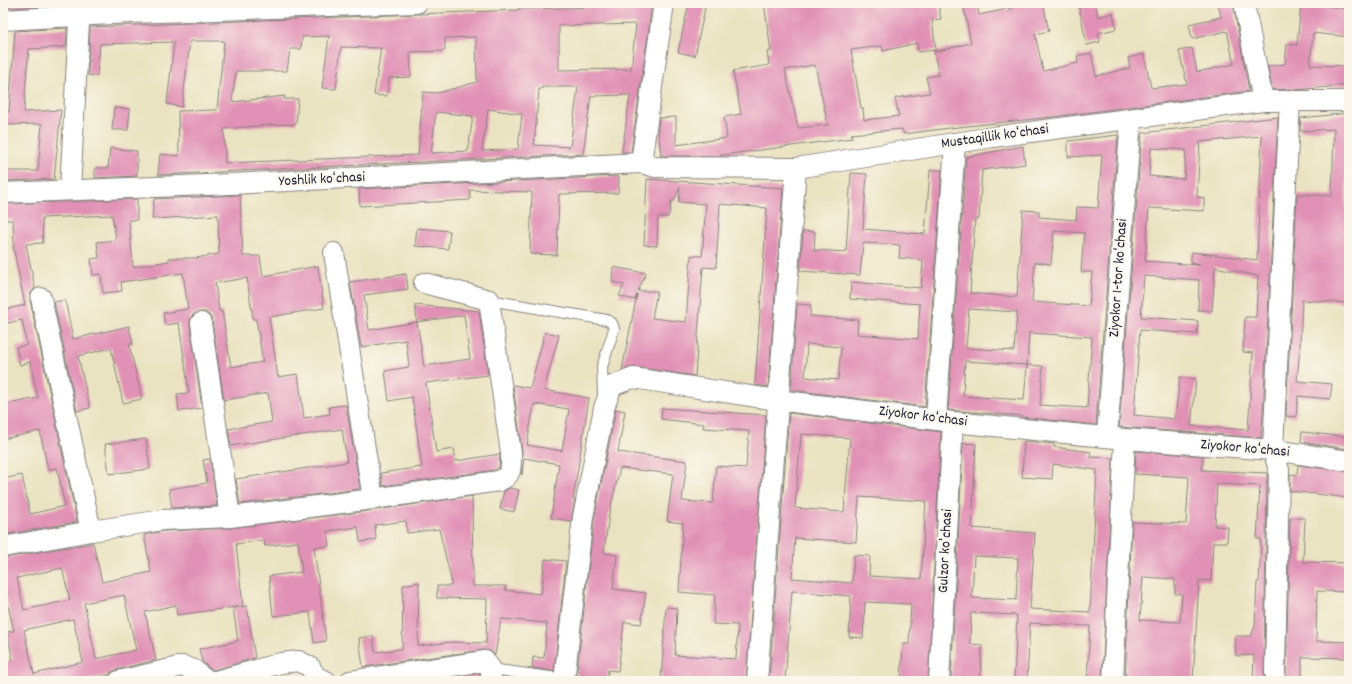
<svg xmlns="http://www.w3.org/2000/svg" width="1352" height="684" viewBox="0 0 1352 684" font-family="Dekko,sans-serif">
<style>
.building{fill:#e191b5;fill-rule:evenodd}
.lines{fill:none;stroke-linecap:round;stroke-linejoin:round}
.service-casing{stroke:#86827e;stroke-width:12}
.minor-casing{stroke:#86827e;stroke-width:22}
.service{stroke:#fff;stroke-width:10}
.minor{stroke:#fff;stroke-width:20}
.labels{text-anchor:middle;dominant-baseline:central;stroke-width:4;stroke-linejoin:round;paint-order:stroke}
.street-label{font-size:15px;fill:#22223b;stroke:#fbf7ec}
</style>
<rect width="100%" height="100%" fill="#fbf7ec"/>
<filter id="ink" filterUnits="userSpaceOnUse"><feTurbulence type="fractalNoise" baseFrequency=".025" numOctaves="2"/><feDisplacementMap in="SourceGraphic" scale="8" xChannelSelector="R" yChannelSelector="G"/><feConvolveMatrix kernelMatrix="1 2 1 2 8 2 1 2 1" color-interpolation-filters="sRGB"/></filter>
<filter id="wash" filterUnits="userSpaceOnUse"><feTurbulence type="fractalNoise" baseFrequency=".012" numOctaves="4" result="noise"/><feDisplacementMap in="SourceGraphic" scale="16" xChannelSelector="R" yChannelSelector="G"/><feGaussianBlur stdDeviation="0.9" result="paint"/><feColorMatrix in="noise" values="0 0 0 0 0 0 0 0 0 0 0 0 0 0 0 0 0 1.4 0 .05"/><feComposite in="paint" operator="in"/></filter>
<g filter="url(#wash)">
<rect width="100%" height="100%" fill="#eae3c1"/>
<g id="blocks">
<g class="building">
<polygon points="3,3 69,3 68,5 3,8"/>
<polygon points="689,3 706,3 695,56 678,52"/>
<path d="M764 3H873L874 6 887 3H938L941 19 932 20 936 50 918 52 917 43 883 51 882 46 851 50 861 108H863L864 120 899 116 895 98 930 93 926 77 939 75 934 52 971 43 963 3H977L979 15 1013 8 1012 3H1043L1049 31 1035 34 1043 71 1078 63 1077 56 1091 53 1096 76 1130 68 1128 58 1144 54 1151 88 1187 84 1179 51 1192 48 1197 72 1234 64 1227 31 1192 39 1189 24 1221 17 1218 3H1233L1249 91 1053 117 949 128 904 134 902 129 851 134 852 138 715 156H661L658 128 659 118 676 117V145L727 138 724 117 741 114 733 71 769 65 767 52 771 51ZM815 65 828 125 798 128 785 70Z"/>
<polygon points="1078,3 1095,3 1098,17 1113,13 1116,29 1098,33 1100,42 1087,45"/>
<polygon points="1301,3 1316,3 1316,5 1349,9 1349,37 1313,33 1310,65 1349,66 1349,85 1296,90 1290,89 1272,90 1268,66 1285,64 1287,44 1297,45"/>
<path d="M651 6 649 28 631 152H622L630 95 591 96 583 154 158 175 160 154 179 156 178 111 217 110 224 41H190L182 107 167 104 174 42 100 44 97 76 88 75 90 27 518 10V9ZM636 24 631 69 559 70V26ZM329 36 322 88 336 89 341 47 381 48 374 95 387 96 389 78 411 77 410 52 445 51V38L476 37 477 82 438 93 423 92 418 155 225 163 224 129 269 125 296 124 298 99H284L285 96 232 102 236 71H287L290 49H301L302 37ZM542 87H578L570 147 534 145 539 89H542ZM488 109 522 114 518 149 482 151ZM436 112 473 116 468 151 431 153Z"/>
<polygon points="67,28 66,47 29,49 26,80 24,112 61,110 54,179 3,181 3,171 38,171 42,124 3,125 3,113 9,112 15,31"/>
<polygon points="114,108 130,109 128,130 112,130"/>
<polygon points="1349,113 1346,210 1349,210 1349,303 1302,300 1300,346 1297,381 1332,384 1330,399 1298,396 1296,417 1286,416 1297,194 1332,196 1334,129 1300,131 1301,118"/>
<path d="M1278 117 1263 414 1261 438 1119 427 1142 133ZM1262 136 1257 260 1192 252 1190 263 1200 265 1145 261 1149 208 1204 211V198L1197 197 1200 142ZM1151 148 1186 150 1184 179 1149 176ZM1215 267 1258 276 1256 317H1245L1243 352 1253 353 1248 430 1191 426 1196 379 1180 377 1175 419 1134 415 1140 330 1197 334 1198 321 1141 317 1144 276 1199 280 1198 310 1212 311Z"/>
<path d="M1117 135H1118L1096 425 1022 417V416L948 410 966 157 1023 146 1025 164 982 170 979 219H975L970 293 1017 297 1023 210 1039 211V217L1076 220 1077 207 1098 208 1102 155 1068 157V141ZM1054 231 1084 233 1081 272H1092L1089 306 1032 302 1035 262 1051 264ZM969 309 1017 312 1014 351 966 348ZM1029 333 1092 337 1087 408 1040 405 1043 366 1027 365ZM965 361 1027 365 1024 400 963 396Z"/>
<polygon points="110,148 137,151 137,176 95,178 95,168 108,168"/>
<path d="M930 170H942L925 407 791 390 797 304 811 305 810 316 858 320 857 334 918 339 920 304 850 299 851 282 921 288 923 260 899 258 900 245 863 243 860 275 800 271 803 231 815 232 814 250 846 252 851 173 867 174 863 229 925 234ZM807 344 841 347 838 380 805 377Z"/>
<polygon points="616,176 619,177 618,193 559,194 557,255 530,254 532,192 470,190 470,200 360,206 359,189"/>
<polygon points="647,179 783,188 768,387 755,385 767,208 720,204 716,268 703,267 695,376 635,367 622,370 637,294 635,300 619,296 624,285 612,282 613,267 646,273 638,291 657,291 652,318 686,322 691,255 702,256 706,204 679,202 680,187 674,201 671,201 670,211 668,217 658,217 657,246 644,245"/>
<path d="M240 195 243 256H260L263 276 318 266 324 308 269 317 278 377 298 374 304 418 330 414 329 407 346 405 360 489 240 504 236 479 347 462 342 429 231 446 228 429 272 422 268 393 224 400 212 321 210 316 206 312H200L194 314 190 318V324L202 408 179 411 177 394 189 393 179 323 165 325 163 313 188 309 183 273 121 282 122 291 103 293 101 274 93 275 91 259 99 258 97 242 116 240 112 215 42 218 43 243 26 244 35 288 30 294V300L77 522 3 535V479L22 475 30 514 65 506 57 468 48 470 40 431 3 439V405L38 398 30 362 20 365 16 347 27 345 22 320 3 324V310L25 305 13 246H14L13 220H3V204L137 199V220H129L133 267 169 261V258H196L219 254 218 215 152 219 154 199ZM247 278 253 319H256L263 362 231 367 222 311H219L215 283Z"/>
<polygon points="417,228 450,231 448,249 415,246"/>
<polygon points="406,274 408,289 364,295 369,330 417,322 424,366 470,359 464,315 417,322 415,305 479,311 488,375 426,383 436,452 454,449 456,461 500,454 499,467 495,470 383,486 381,473 422,467 412,397 389,401 385,371 409,367 406,340 361,347 350,282"/>
<polygon points="65,300 73,339 129,326 133,344 129,344 142,399 123,403 111,348 78,356 90,408 77,411 54,302"/>
<path d="M545 332 559 335 544 390 589 398 573 500H575L571 521 551 518 559 464 524 458 522 475 521 473 522 451 513 385 530 388ZM534 404 569 409 562 451 527 445Z"/>
<polygon points="662,408 766,415 746,681 661,681 666,607 677,608 675,655 736,659 738,625 713,624 715,595 679,592 683,523 667,521 673,474 620,468 609,514 604,553 617,555 613,589 646,593 641,624 624,622 618,671 608,670 607,681 576,681 594,519 616,409 625,411 618,452 687,461 682,501 713,503 716,466 746,468 749,431 703,428 704,424 661,419"/>
<path d="M789 413 941 432 928 681H901L903 644H909L911 604 865 602 863 638 849 637 851 596 792 591 785 681H769ZM801 434 850 438 844 512 795 508ZM859 497 926 501 921 579 869 576 870 556 854 555 852 583 792 578 795 538 856 542Z"/>
<polygon points="1302,432 1349,437 1349,449 1301,442"/>
<polygon points="146,439 150,469 109,474 105,444"/>
<path d="M1024 441 1054 444V447L1091 452 1090 457 1113 458 1102 681H1087L1090 626 1030 623 1027 681H1014L1017 615 971 613 970 644 982 645 980 681H951L963 443 976 444 972 528 1035 533 1030 609 1090 612 1097 470 1053 464 1052 479 1022 477ZM974 556 1018 558 1016 600 972 598Z"/>
<path d="M1136 451 1203 456 1202 470 1267 473 1264 673 1265 678 1267 681H1253L1254 655 1236 656 1235 636H1251L1255 626 1257 582H1259L1261 539H1257L1260 486 1217 484 1215 526 1228 527 1227 542H1213L1211 581 1199 580 1193 681H1125L1132 522 1186 524 1189 477 1135 474ZM1143 577 1175 579V594H1182L1180 622 1140 620Z"/>
<polygon points="210,459 217,506 172,508 169,489 207,483 203,460"/>
<polygon points="1298,465 1349,472 1349,498 1290,491 1290,474 1297,475"/>
<polygon points="510,488 519,490 514,512 500,509 504,491"/>
<path d="M472 496 473 586H506L505 590 541 594 545 559 566 561 554 671 532 668 533 657 544 658 547 623 501 619 495 655 490 651 483 650 363 667 359 638 373 636 375 652 402 649 403 585 419 582 418 646 452 642 486 643 487 599 437 598V586H451V579L439 529 407 533 406 521 375 525 376 540 360 542 358 527 327 531 329 546 314 547 326 641 314 643 310 612 273 616 269 576 302 572 298 542 265 546 264 540 236 544 243 606 177 615 176 605 145 612 156 660 116 670 111 672 109 675 84 681H3V662L13 660 7 632 14 631 3 584V558L93 543 102 582 151 572 144 535 164 531 231 528 375 510ZM62 568 70 600 24 610 17 578ZM124 595 136 650 96 659 84 603ZM73 619 83 662 34 674 24 630Z"/>
<polygon points="1290,518 1305,518 1303,562 1349,563 1349,592 1317,591 1316,641 1349,642 1349,658 1302,657 1302,681 1283,681 1285,679 1286,673"/>
<polygon points="247,606 255,658 214,670 210,669 202,661 199,649 238,641 233,608"/>
<polygon points="480,673 480,681 463,681 463,676"/>
</g>
</g>
</g>
<g filter="url(#ink)">
<use href="#blocks" fill-opacity="0" stroke="#86827e" stroke-width="1"/>
<g class="lines">
<defs>
<g id="service">
<polyline points="489,300 607,320 612,323 614,329 602,367 603,395"/>
<polyline points="491,669 564,679"/>
</g>
<g id="minor">
<polyline points="1244,3 1263,101"/>
<polyline points="3,20 129,13 417,3"/>
<polyline points="641,163 664,3"/>
<polyline points="70,190 80,5"/>
<polyline points="3,193 231,184 641,163 655,167 796,168 993,137 1263,101 1349,101"/>
<polyline points="334,253 373,499"/>
<polyline points="41,298 91,531"/>
<polyline points="201,323 230,517"/>
<polyline points="936,419 955,143"/>
<polyline points="1107,437 1131,119"/>
<path d="M3 547 91 531 163 520 230 517 373 499 499 481C513 475 511 467 511 453L489 300 424 283"/>
<polyline points="1275,673 1279,470 1273,450 1290,100"/>
<polyline points="119,681 183,666 194,670 204,679 212,681"/>
<polyline points="216,681 281,663 299,661 310,667 316,677 326,681"/>
<polyline points="350,681 485,661 491,669 491,681"/>
<polyline points="564,681 583,517 604,408 612,386 633,378 777,400 953,422 1125,439 1273,450 1349,461"/>
<polyline points="757,681 796,168"/>
<polyline points="939,681 953,422"/>
<polyline points="1113,681 1125,439"/>
</g>
</defs>
<use href="#service" class="service-casing"/>
<use href="#minor" class="minor-casing"/>
<use href="#service" class="service"/>
<use href="#minor" class="minor"/>
</g>
</g>
<g class="labels">
<g class="street-label">
<text transform="translate(995 137) rotate(-8)">Mustaqillik koʻchasi</text>
<text transform="translate(322 180) rotate(-3)">Yoshlik koʻchasi</text>
<text transform="translate(1119 278) rotate(-86)">Ziyokor 1-tor koʻchasi</text>
<text transform="translate(923 417) rotate(7)">Ziyokor koʻchasi</text>
<text transform="translate(1245 449) rotate(5)">Ziyokor koʻchasi</text>
<text transform="translate(946 551) rotate(-87)">Gulzor koʻchasi</text>
</g>
</g>
<rect width="1352" height="684" fill="none" stroke="#fbf7ec" stroke-width="16"/>
</svg>
